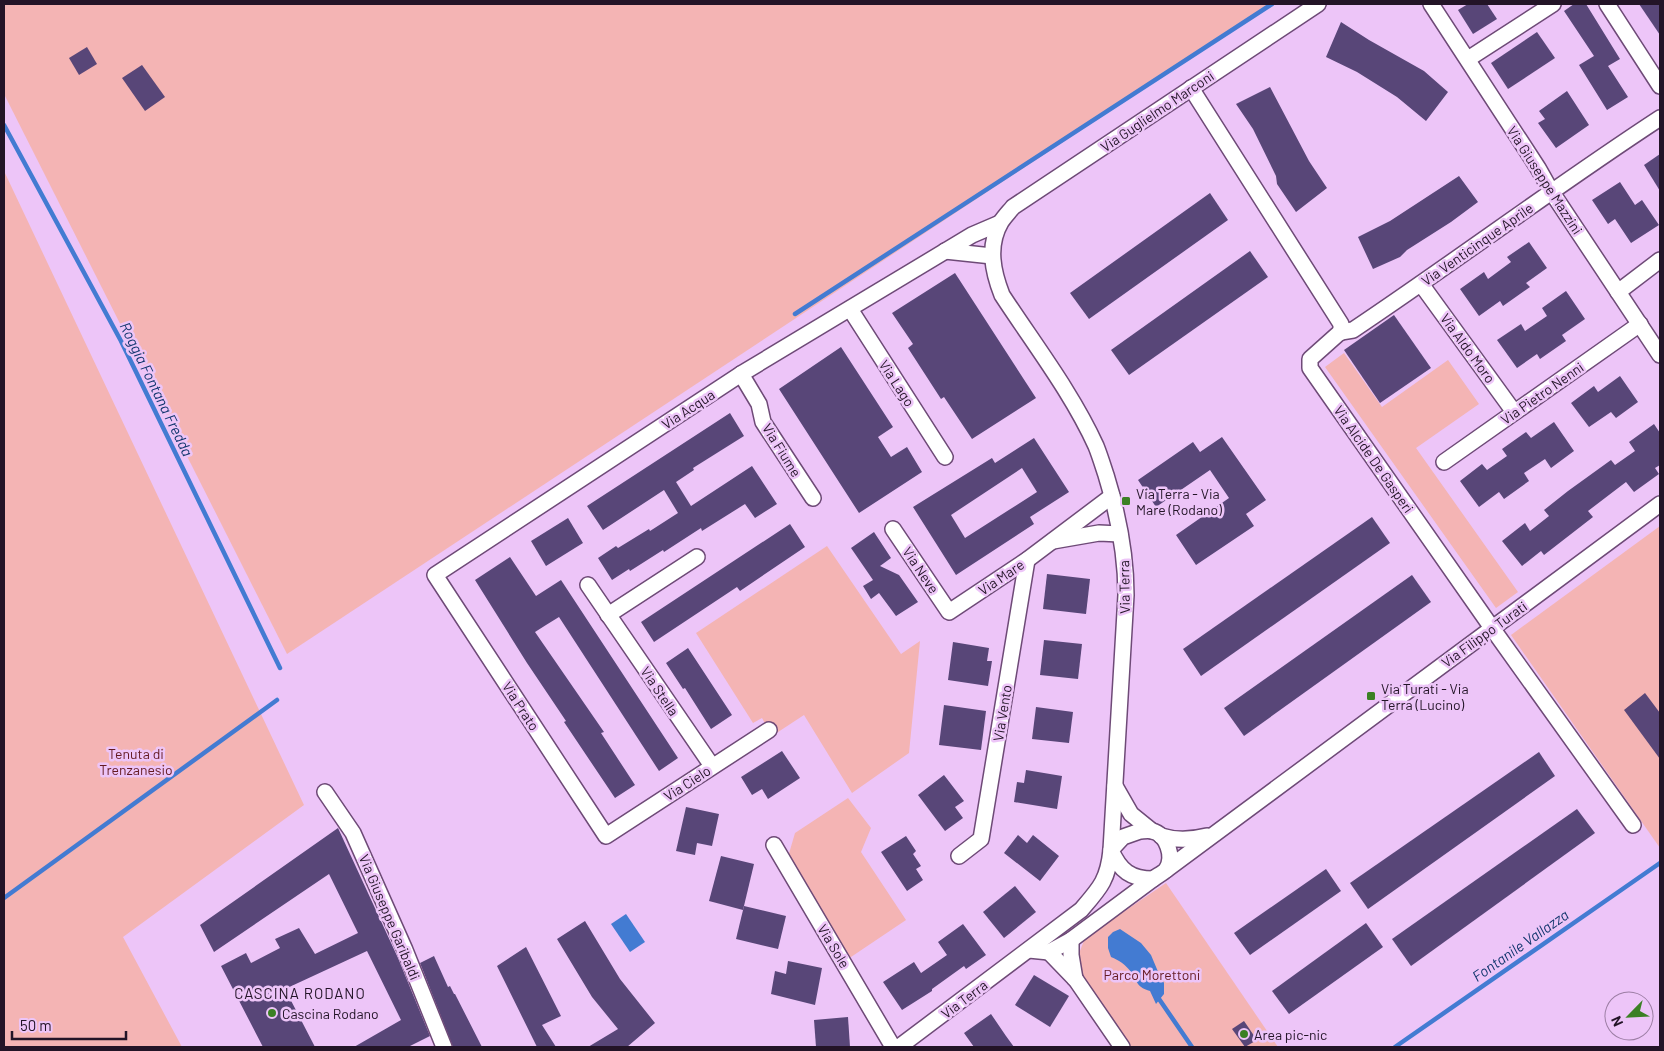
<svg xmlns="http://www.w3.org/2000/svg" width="1664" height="1051" viewBox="0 0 1664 1051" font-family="Barlow,sans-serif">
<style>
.green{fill:#f4b4b4}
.water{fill:#437bd2}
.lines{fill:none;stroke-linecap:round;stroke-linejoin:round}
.stream{stroke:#437bd2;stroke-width:4.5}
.building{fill:#584678;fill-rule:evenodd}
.minor-casing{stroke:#6e4a77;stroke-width:18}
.minor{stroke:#fff;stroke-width:15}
.poi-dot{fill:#3b8024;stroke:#edc5f8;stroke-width:2}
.labels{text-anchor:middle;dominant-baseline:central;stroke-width:5;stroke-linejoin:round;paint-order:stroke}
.street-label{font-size:14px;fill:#231427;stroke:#edc5f8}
.poi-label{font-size:14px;fill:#231427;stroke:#edc5f8;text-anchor:start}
.park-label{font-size:14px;fill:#641a21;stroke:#edc5f8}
.water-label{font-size:15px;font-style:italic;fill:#10356d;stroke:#edc5f8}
.neighbourhood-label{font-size:15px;letter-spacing:1px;fill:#231427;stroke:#edc5f8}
</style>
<rect width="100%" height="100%" fill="#edc5f8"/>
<g class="green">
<polygon points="4,4 1272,4 287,654 4,94"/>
<polygon points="4,171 304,805 123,937 182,1047 4,1047"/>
<polygon points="1344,353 1382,407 1448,360 1479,404 1416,448 1518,592 1496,608 1325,367"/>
<polygon points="1660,526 1660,848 1511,635"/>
<polygon points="827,546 901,654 920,641 909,753 852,793 804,715 772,736 762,718 753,723 696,633"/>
<polygon points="848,798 871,828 861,852 906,920 848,959 788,857 795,833"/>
<polygon points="1166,883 1278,1047 1127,1047 1079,979 1078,956 1085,938"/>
</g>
<g class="water">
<polygon points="626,914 645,942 630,952 611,924"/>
<path d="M1120 929 1141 943 1151 955 1159 974 1164 983V994L1156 1004 1150 991C1137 987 1138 983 1131 972 1126 965 1119 960 1111 957L1108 948V937L1113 932Z"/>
</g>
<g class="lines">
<g class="stream">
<polyline points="4,125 121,341 280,668"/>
<polyline points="795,314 1272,4"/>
<polyline points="4,898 277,700"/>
<polyline points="1157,996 1192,1047"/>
<polyline points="1395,1047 1660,863"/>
</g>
</g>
<g class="building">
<polygon points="1468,4 1487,4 1497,19 1473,34 1458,10"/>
<polygon points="1574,4 1586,4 1620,59 1608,66 1628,97 1607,110 1579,65 1594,56 1564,11"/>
<polygon points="1639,4 1660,4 1660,35"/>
<polygon points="1341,22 1369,40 1424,71 1448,92 1426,121 1397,97 1357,72 1326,57"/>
<polygon points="1537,32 1555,58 1508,89 1491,63"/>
<polygon points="87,47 97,64 79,75 69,58"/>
<polygon points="142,65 165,97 145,111 122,78"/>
<polygon points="1270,87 1309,161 1327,188 1296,212 1277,184 1276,176 1253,129 1236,104"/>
<polygon points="1567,91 1589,125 1556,148 1538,123 1545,119 1539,111"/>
<polygon points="1660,154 1660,191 1644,165"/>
<polygon points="1459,176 1478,202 1451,222 1407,250 1400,257 1373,269 1358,237 1390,221"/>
<polygon points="1620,182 1635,205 1642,200 1659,225 1631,243 1615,219 1608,224 1592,200"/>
<polygon points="1210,193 1228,220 1089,319 1070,293"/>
<polygon points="1529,242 1547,268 1526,283 1530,287 1503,306 1500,301 1479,316 1460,289 1484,272 1488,279 1511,262 1507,257"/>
<polygon points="1250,251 1268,277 1129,375 1111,350"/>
<polygon points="955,273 1036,398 972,439 944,397 941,399 908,348 913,344 892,313"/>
<polygon points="1566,291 1585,319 1562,335 1566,341 1540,359 1537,354 1517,368 1497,340 1521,324 1525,331 1547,316 1542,308"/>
<polygon points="1394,315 1431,368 1380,403 1344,350"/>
<polygon points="841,347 893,427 878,437 891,457 907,447 922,472 859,513 779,389"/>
<polygon points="1620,376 1638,402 1616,418 1611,412 1589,427 1571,403 1594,386 1598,392"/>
<polygon points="730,413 744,436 693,468 694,470 676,482 691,506 752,466 777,504 755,518 745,504 702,531 701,528 664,552 663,550 630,571 629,569 612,580 598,558 616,546 618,548 649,529 650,531 678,513 664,490 603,530 587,506"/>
<polygon points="1554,422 1574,451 1551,468 1545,459 1524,473 1529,481 1504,499 1499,492 1479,507 1460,481 1482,464 1487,470 1507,456 1502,449 1526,432 1531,438"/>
<polygon points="1654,424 1660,433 1660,465 1655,468 1659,474 1634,492 1626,482 1588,511 1593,517 1544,555 1541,551 1522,566 1502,541 1525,523 1530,531 1549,516 1544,510 1568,491 1611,460 1615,465 1635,451 1629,442"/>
<polygon points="1222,437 1266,500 1246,514 1254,526 1196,565 1176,535 1229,498 1210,470 1156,507 1138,480 1193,442 1200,452"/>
<path d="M1034 438 1069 492 1030 517 1034 524 956 575 913 507 992 458 995 463ZM1022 468 1037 492 965 538 951 515Z"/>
<polygon points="1372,517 1390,543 1201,676 1183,649"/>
<polygon points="568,518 583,543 546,566 531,541"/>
<polygon points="790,524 805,547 740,591 737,587 654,642 641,622"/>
<polygon points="874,532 891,558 880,566 899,575 918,602 896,616 879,593 871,599 863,586 873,580 851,548"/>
<polygon points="510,557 536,596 561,580 678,758 659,771 559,617 546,625 535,632 604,732 601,733 635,785 615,798 564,722 566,721 527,663 475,580"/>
<polygon points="1047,574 1090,579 1086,614 1043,609"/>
<polygon points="1412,575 1431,602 1244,736 1224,708"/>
<polygon points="1044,640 1082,644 1078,679 1040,675"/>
<polygon points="953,642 989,648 987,661 992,661 988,686 948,680"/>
<polygon points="688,648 732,715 711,729 685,688 683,689 666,663"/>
<polygon points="1645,693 1660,713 1660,759 1624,710"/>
<polygon points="944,705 986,711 981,750 939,745"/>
<polygon points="1036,707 1073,712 1069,743 1032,739"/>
<polygon points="782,751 800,778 768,799 762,789 752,795 741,777"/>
<polygon points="1539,752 1555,776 1368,909 1350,883"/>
<polygon points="1026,770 1062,776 1057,809 1014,802 1017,782 1024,783"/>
<polygon points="944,775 964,801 955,807 963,818 945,831 918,795"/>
<polygon points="686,807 719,814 712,846 697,843 695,855 676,851"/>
<polygon points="1577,809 1595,833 1411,966 1392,939"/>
<polygon points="338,828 398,958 430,1036 408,1047 354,1047 401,1020 367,951 285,989 315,1047 263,1047 221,966 246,953 251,963 280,948 275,939 299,928 315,954 358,933 329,874 214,952 200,925"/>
<polygon points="1018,835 1027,843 1033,835 1059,856 1040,881 1004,853"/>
<polygon points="906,836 916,851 913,854 921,866 916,869 923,880 907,891 881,852"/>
<polygon points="721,856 754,864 743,910 709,901"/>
<polygon points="1326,869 1341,891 1250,955 1234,933"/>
<polygon points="1015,886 1036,912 1004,938 983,912"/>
<polygon points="744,906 786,916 778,949 736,939"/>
<polygon points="585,921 620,979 655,1023 627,1047 588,1047 618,1029 592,997 557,939"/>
<polygon points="1366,923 1383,947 1289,1014 1272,991"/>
<polygon points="963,924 986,955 966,969 964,966 932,989 932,991 902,1010 883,982 914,962 921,973 947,955 938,942"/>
<polygon points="526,947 561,1016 542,1025 556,1047 537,1047 497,966"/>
<polygon points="434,956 448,987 450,986 454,994 455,994 482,1047 453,1047 420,963"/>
<polygon points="788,961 822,968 815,1005 771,994 775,971 786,974"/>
<polygon points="1034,975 1069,996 1050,1027 1015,1005"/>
<polygon points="991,1014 1006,1036 1014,1047 974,1047 964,1033"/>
<polygon points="848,1017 850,1047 816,1047 814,1020"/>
<polygon points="1244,1021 1257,1040 1245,1047 1232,1029"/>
</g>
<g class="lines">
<defs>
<g id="minor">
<polyline points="1431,4 1538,168 1551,191 1660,355"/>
<polyline points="1607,4 1660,86"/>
<polyline points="1468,59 1553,4"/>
<polyline points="1191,88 1341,324 1341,332 1338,334 1310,359 1310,368 1492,628 1633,825"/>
<polyline points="945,251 992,256"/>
<polyline points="1421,284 1514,412"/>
<polyline points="1618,292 1660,260"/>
<polyline points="850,309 945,457"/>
<path d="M1341 332 1353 330C1456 261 1556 186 1660 118"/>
<polyline points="741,374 759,404 763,422 813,498"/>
<polyline points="1444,462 1640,324"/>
<polyline points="893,529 949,612 1027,560 1112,496"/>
<polyline points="1053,541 1099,533 1120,534"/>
<polyline points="588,585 712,766"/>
<polyline points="608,615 697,557"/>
<polyline points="769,730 606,836 435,575 741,374 972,235 1000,223"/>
<polyline points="1115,786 1131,814 1152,831"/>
<polyline points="325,792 353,833 405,950 444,1047"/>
<path d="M1140 831C1143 831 1148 830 1152 831 1167 834 1175 857 1166 870 1163 873 1157 876 1153 879 1131 879 1120 871 1111 850L1123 837Z"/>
<path d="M1161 836C1177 841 1191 840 1207 836"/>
<polyline points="774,845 893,1047"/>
<polyline points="959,856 981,839 1027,560"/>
<polyline points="1166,870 1660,504"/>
<polyline points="1071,940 1071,955 1075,979"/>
<polyline points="1029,950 1049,952 1071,940 1153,879"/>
<polyline points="1049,952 1076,980 1122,1047"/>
<path d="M899 1047 1081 910C1100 888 1108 880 1111 850L1126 595C1126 554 1118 514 1106 475 1103 466 1100 456 1096 446 1072 393 1034 344 1002 295 993 272 987 246 1001 222 1004 217 1009 212 1013 207L1318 4"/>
</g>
</defs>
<use href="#minor" class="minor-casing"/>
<use href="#minor" class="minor"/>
</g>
<g class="poi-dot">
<rect x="1121" y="496" width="10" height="10" rx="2.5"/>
<rect x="1366" y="691" width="10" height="10" rx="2.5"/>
<circle cx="272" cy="1013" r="5"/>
<circle cx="1244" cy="1034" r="5"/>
</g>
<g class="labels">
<g class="street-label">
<text transform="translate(1157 111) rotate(-34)">Via Guglielmo Marconi</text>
<text transform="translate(1545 180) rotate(57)">Via Giuseppe Mazzini</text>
<text transform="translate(1477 244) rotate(-35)">Via Venticinque Aprile</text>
<text transform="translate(1468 348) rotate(54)">Via Aldo Moro</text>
<text transform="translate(897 383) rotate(57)">Via Lago</text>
<text transform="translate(1542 393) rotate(-35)">Via Pietro Nenni</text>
<text transform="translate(688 409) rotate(-33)">Via Acqua</text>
<text transform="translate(782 450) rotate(58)">Via Fiume</text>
<text transform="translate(1374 459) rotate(55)">Via Alcide De Gasperi</text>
<text transform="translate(921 570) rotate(56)">Via Neve</text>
<text transform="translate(1001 577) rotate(-34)">Via Mare</text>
<text transform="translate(1124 587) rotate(-91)">Via Terra</text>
<text transform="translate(1484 634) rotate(-36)">Via Filippo Turati</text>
<text transform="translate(660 691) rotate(56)">Via Stella</text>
<text transform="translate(521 706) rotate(57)">Via Prato</text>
<text transform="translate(1002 713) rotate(-81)">Via Vento</text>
<text transform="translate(687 783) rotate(-33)">Via Cielo</text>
<text transform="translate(390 917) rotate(67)">Via Giuseppe Garibaldi</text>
<text transform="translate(834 946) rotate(59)">Via Sole</text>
<text transform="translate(964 999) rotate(-37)">Via Terra</text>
</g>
<g class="poi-label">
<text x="1136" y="493">Via Terra - Via<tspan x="1136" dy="16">Mare (Rodano)</tspan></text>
<text x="1381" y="688">Via Turati - Via<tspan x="1381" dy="16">Terra (Lucino)</tspan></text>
<text x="282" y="1013">Cascina Rodano</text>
<text x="1254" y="1034">Area pic-nic</text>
</g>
<g class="park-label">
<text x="136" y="753">Tenuta di<tspan x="136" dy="16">Trenzanesio</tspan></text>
<text x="1152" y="974">Parco Morettoni</text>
</g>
<g class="water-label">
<text transform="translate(157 389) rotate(64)">Roggia Fontana Fredda</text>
<text transform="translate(1520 945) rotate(-35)">Fontanile Vallazza</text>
</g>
<g class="neighbourhood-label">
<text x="300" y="993">CASCINA RODANO</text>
</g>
</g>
<rect width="1664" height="1051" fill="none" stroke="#231427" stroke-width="10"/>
<g transform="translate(1629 1016) rotate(246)"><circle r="24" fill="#edc5f8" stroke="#9c7ea4"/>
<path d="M0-4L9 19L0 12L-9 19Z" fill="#3b8024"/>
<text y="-8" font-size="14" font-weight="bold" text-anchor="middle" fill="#231427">N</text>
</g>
<path d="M12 1031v8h114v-8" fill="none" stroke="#231427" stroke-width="2.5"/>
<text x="20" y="1031" font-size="15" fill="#231427" stroke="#edc5f8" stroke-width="4" paint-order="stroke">50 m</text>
</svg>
